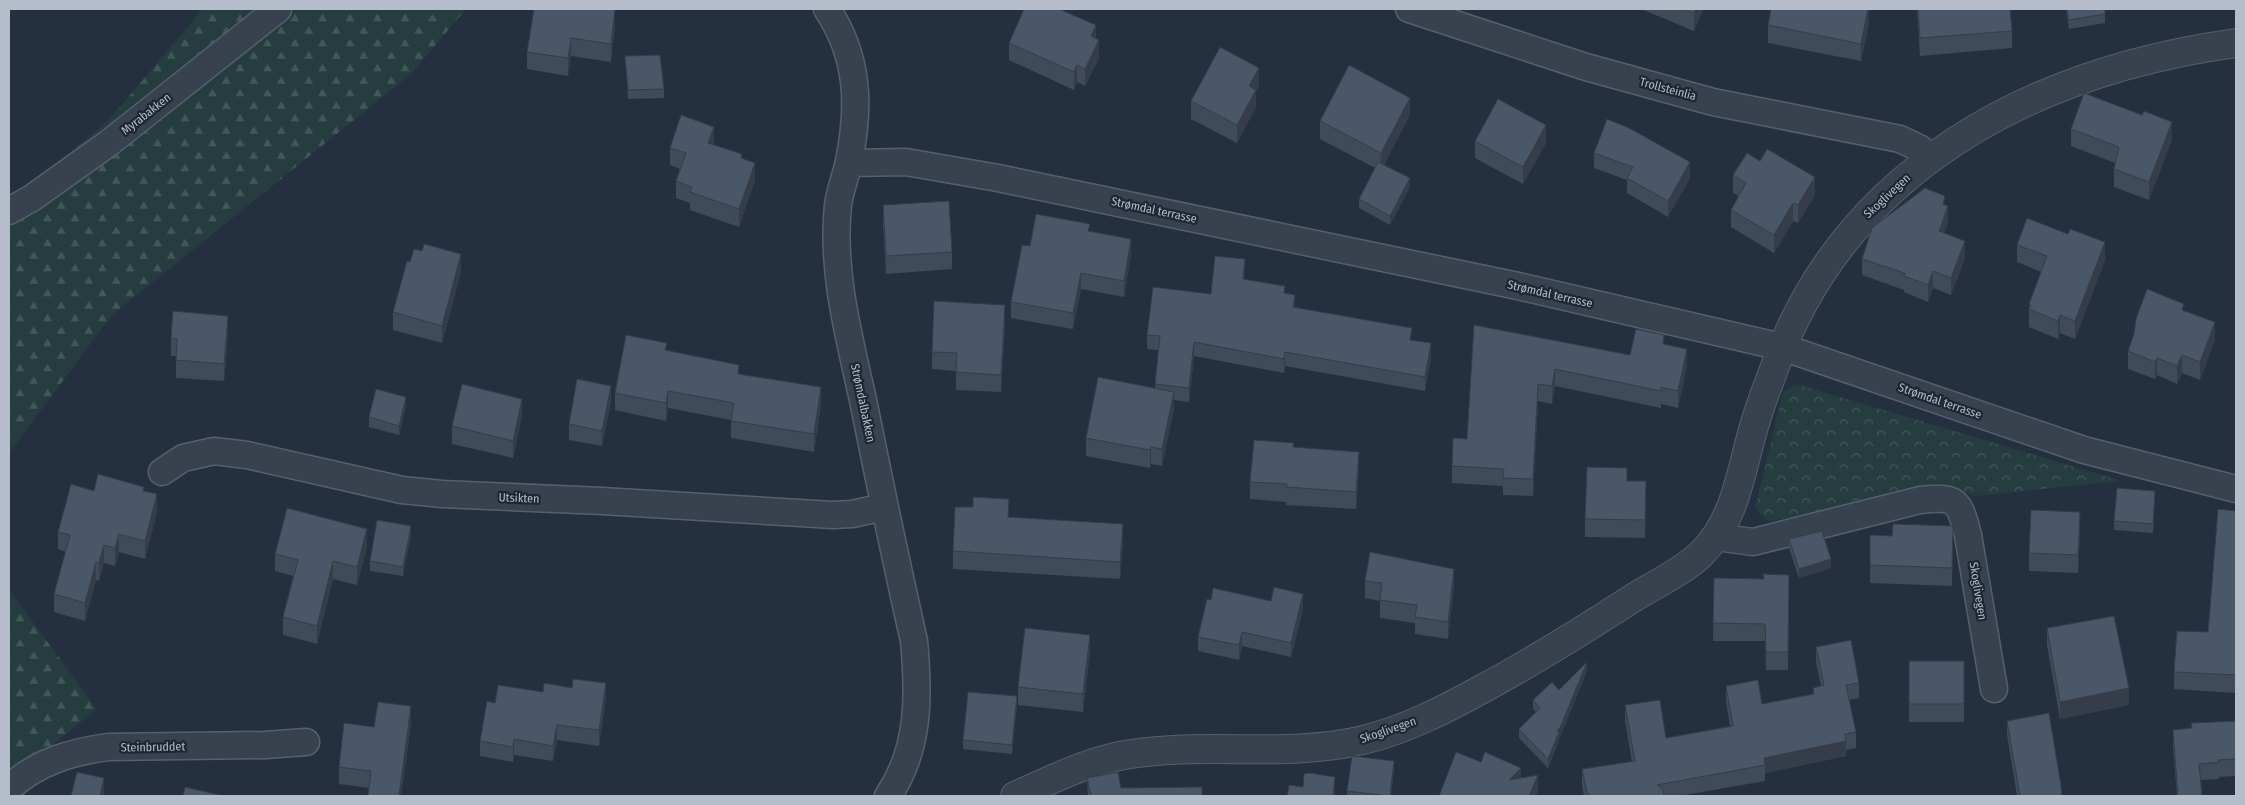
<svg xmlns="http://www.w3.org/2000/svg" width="2245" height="805" viewBox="0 0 2245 805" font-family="'Fira Sans Condensed',sans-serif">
<defs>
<pattern id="forest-firs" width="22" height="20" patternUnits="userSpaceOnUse" patternTransform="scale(1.25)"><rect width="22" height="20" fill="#263d40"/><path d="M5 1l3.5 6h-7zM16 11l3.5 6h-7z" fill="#43575a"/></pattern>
<pattern id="park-crowns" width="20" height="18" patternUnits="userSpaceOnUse" patternTransform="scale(1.25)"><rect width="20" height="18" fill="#263d40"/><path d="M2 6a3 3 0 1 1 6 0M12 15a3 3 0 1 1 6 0" fill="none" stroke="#43575a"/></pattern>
</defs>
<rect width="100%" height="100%" fill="#24303f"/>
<path fill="url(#forest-firs)" d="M203 9H466L411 74 111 316 9 453V202L108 121Z
M9 590 97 709 9 780Z"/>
<path fill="url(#park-crowns)" d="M1796 384 2122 481 1974 496 1939 483 1824 514 1768 521 1755 508 1783 392Z"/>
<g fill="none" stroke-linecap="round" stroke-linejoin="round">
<g stroke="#56606d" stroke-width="29">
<path id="minor" d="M827 9C859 57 860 106 849 161 846 176 840 190 838 205 831 270 849 337 863 400 879 480 896 561 914 641 919 695 920 749 888 796
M1409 9 1586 67 1713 102 1900 139 1919 148 1929 157
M849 163 906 162 998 178 1518 286 1782 347 2084 450 2236 489
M9 211 32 198 109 143 278 9
M162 472 183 458 214 451 247 455 402 490 442 494 602 501 833 515 852 514 884 507
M1716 537 1753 542 1920 500C1957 496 1959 500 1968 535L1994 689
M9 788C37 762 71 752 108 747L265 745 306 742"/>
</g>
<g stroke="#56606d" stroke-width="30">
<path id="tertiary" d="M1015 796C1053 779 1090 760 1131 754 1208 742 1287 758 1363 740 1405 730 1446 709 1484 688 1534 661 1582 631 1630 600 1653 585 1681 573 1701 554 1738 518 1741 466 1756 420 1761 402 1768 386 1774 369 1846 167 2034 71 2236 43"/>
</g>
<use href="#minor" stroke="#38424f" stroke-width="26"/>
<use href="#tertiary" stroke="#38424f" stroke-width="28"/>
</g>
<path fill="#404b59" d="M534 9 615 25 611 62 571 56 568 76 527 69V52Z
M1641 9H1703L1694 31Z
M1869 9V23L1861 61 1768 43V25Z
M1917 9H2010L2012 31V48L1920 56Z
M2066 9H2105V23L2069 29Z
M1096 39 1099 58 1085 86 1077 82 1074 90 1009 60V43Z
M625 56 664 89V98L628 99Z
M1259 86 1256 91V107L1237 143 1191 119V101Z
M1410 115 1384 165 1410 187 1390 225 1359 208V199L1375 168 1320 139V121Z
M2071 129 2172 140 2149 200 2114 187V169L2115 163 2071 146Z
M1475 141 1546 143 1523 184 1475 158Z
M714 145 742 158 755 180 739 227 690 210V203L676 198V181L680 169 670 165V148Z
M1594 153 1690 178 1668 217 1627 193V180L1594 168Z
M1733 175 1815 195 1798 223 1793 221 1774 253 1731 227V210L1739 196 1733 193Z
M883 205 952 252V269L886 274 883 223Z
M1945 205 1948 222 1944 233 1965 258 1951 295 1933 288 1928 302 1904 292V290L1862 275V259Z
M1090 231 1131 255 1124 297 1081 289 1073 329 1011 318V302L1030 246Z
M2017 245 2105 260 2075 339 2060 333 2058 339 2029 327V304L2041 272 2017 262Z
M410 262 461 272 442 343 393 330V312Z
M1245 273 1244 279 1285 293 1295 307 1412 340 1431 358 1425 391 1285 366 1284 373 1194 356 1189 402 1174 400V409L1162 466 1151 464 1150 468 1086 456V438L1155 388 1158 350 1147 349V335L1211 294Z
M2184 311 2215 340 2200 380 2182 373 2177 384 2157 375 2155 379 2128 369V351Z
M1005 323 1001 392 956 390V371L932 369V352Z
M1474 325 1630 355 1664 344 1687 366 1678 408 1661 404V408L1555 386 1552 404 1538 401 1533 496 1503 495V486L1452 483V466L1467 439Z
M228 333 224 381 176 378V356H171V338Z
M667 350 739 374 821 405 814 452 731 438V420L668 408 666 421 615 410V393Z
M611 401 602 446 569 440V424Z
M406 406 399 435 369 427V417Z
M522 416 513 458 452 444V426Z
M1294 447 1359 469 1356 509 1286 505V502L1250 499V482Z
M1646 481 1645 538 1585 537V519Z
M94 491H144L157 512 145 559 119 552 115 566 104 563 99 581 96 580 85 621 54 612V594L66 552 58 549V532Z
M2155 500 2153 533 2114 530V521Z
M973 507 1009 517 1123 541 1120 579 953 569V551Z
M2236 511V693L2174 689V672L2208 632Z
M1953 526 1952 586 1870 583V535L1892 536Z
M2080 530 2078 573 2029 571V553Z
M411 535 403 576 370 571V561Z
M1789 539 1831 568 1799 578 1789 548Z
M367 547 357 585 333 579 317 644 283 635V617L293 576 275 571V554Z
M1789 575 1788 670H1766L1765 641H1713L1714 578 1763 579Z
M1365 581 1454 586 1448 639 1415 634V623L1380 618V601L1365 598Z
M1211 600 1303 609 1291 657 1242 646 1239 660 1198 651V637Z
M2047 628 2129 705 2060 719 2047 645Z
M1816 647 1859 683V698L1849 700 1856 732V748L1846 750V756L1765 773V781L1679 796H1584L1582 785V769L1632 762 1625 721V705L1666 738 1730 726 1726 702V686L1762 704 1813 694V688L1821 686 1816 662Z
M1090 652 1083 712 1018 705V687Z
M1909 661H1964V722H1909Z
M1587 671 1560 737 1559 738V741L1548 768 1519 738V729L1536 712 1533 709V700L1559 690Z
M572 688 606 698 599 746 557 740 553 761 514 755 513 762 480 756V741L495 703 543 692Z
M1017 705 1012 754 963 749V740Z
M2007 721 2062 796H2017L2007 735Z
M2236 721V776L2219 777V779L2201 780 2202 796H2177L2173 746V730L2191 728Z
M411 724 401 796H368L369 788 339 784V767L374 727Z
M1394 770 1391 796H1347V791Z
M1087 778 1121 788 1202 796H1088Z"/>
<path fill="#343d49" d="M615 9V25L611 62V44Z
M1695 9H1703L1694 31V13Z
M1868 9H1869V23L1861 61V44Z
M1096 25V43L1091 36Z
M571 38V56L568 76V58Z
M1099 40V58L1085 86V69Z
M1077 65V82L1074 90V72Z
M1259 68V86L1256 91V107L1237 143V125L1249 86Z
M1410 98V115L1381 171V153Z
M2172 122V140L2149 200V182Z
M1546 125V143L1523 184V167Z
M714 127V144L708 143Z
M1690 162V178L1668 217V201Z
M755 163V180L739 227V209Z
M1815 177V195L1798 223V205Z
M1410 178V187L1390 225V216Z
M1793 203V221L1774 253V235Z
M1948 206V222L1939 248V231Z
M1131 239V255L1124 297V281Z
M1965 241V258L1951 295V278Z
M2105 242V260L2075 339V321Z
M461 254V272L442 343V326Z
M1245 259V273L1243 293V279Z
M1933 271V288L1928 302V285Z
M1081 273V289L1073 329V313Z
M1295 295V309L1293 307Z
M1005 305V323L1001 392V375Z
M2060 315V333L2058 339V321Z
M228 316V333L224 381V364Z
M2215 322V340L2200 380V362Z
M1194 342V356L1189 402V388Z
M1431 343V358L1425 391V377Z
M1687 349V366L1678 408V391Z
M1285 352V366L1284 373V359Z
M2182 355V373L2177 384V366Z
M2157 358V375L2155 379V362Z
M1555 369V386L1552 404V386Z
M1538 384V401L1533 496V479Z
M611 386V401L602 446V431Z
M821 387V405L814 452V434Z
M668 391V408L666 421V403Z
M1174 392V409L1162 466V449Z
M406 397V406L399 435V426Z
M522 399V416L513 458V441Z
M1151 447V464L1150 468V450Z
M1359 452V469L1356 509V492Z
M2155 491V500L2153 533V524Z
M157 494V512L145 559V541Z
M2080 512V530L2078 573V555Z
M1123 524V541L1120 579V562Z
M411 526V535L403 576V567Z
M367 529V547L357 585V567Z
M119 534V552L115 566V548Z
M104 545V563L99 581V563Z
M1831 559V568L1799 578V569Z
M333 561V579L317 644V626Z
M96 562V580L85 621V603Z
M1454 569V586L1448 639V622Z
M1303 594V609L1291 657V643Z
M1242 632V646L1239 660V645Z
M1090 635V652L1083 712V694Z
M1587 662V671L1560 737 1559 738V741L1548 768V759L1557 730Z
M606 683V698L599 746V730Z
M2129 688V705L2060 719V702Z
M1017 696V705L1012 754V745Z
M411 706V724L401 796H399Z
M557 725V740L553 761V746Z
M514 739V755L513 762V747Z
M1846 741V756L1765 773V765L1764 758Z
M1394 761V770L1391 796H1390Z
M1521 768V786L1509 780Z
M1538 775V793L1536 796H1529Z
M1335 777V796H1333Z
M104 778V796H100Z"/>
<path fill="#4a5768" stroke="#343d49" d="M534 9H615L611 44 571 38 568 58 527 52Z
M1024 9H1059L1096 25 1091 36 1099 40 1085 69 1077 65 1074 72 1009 43Z
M1683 9H1695L1694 13Z
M1771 9H1868L1861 44 1768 25Z
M1918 9H2010L2012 31 1920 38Z
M2067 9H2105V14L2069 20Z
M1220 47 1259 68 1249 86 1256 90 1237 125 1191 101Z
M660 55 664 89 628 90 625 56Z
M1349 65 1410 98 1381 153 1320 121Z
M2084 93 2142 115 2144 111 2172 122 2149 182 2114 169 2119 147 2071 129Z
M1498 99 1546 125 1523 167 1475 141Z
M681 115 714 127 708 143 742 154 741 158 755 163 739 209 690 192 692 187 676 181 686 153 670 148Z
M1607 119 1629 128 1690 162 1668 201 1627 178 1633 167 1594 153Z
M1767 149 1815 177 1798 205 1793 203 1774 235 1731 210 1746 183 1733 175 1747 153 1760 161Z
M1378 162 1410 178 1390 216 1359 199Z
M1925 188 1945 196 1943 204 1948 206 1939 231 1965 241 1951 278 1933 271 1928 285 1904 276 1905 273 1862 259 1872 228Z
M949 201 952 252 886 256 883 205Z
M1036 214 1090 224 1088 231 1131 239 1124 281 1081 273 1073 313 1011 302 1022 245 1030 246Z
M2027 218 2068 234 2070 229 2105 242 2075 321 2060 315 2058 321 2029 309 2031 305 2029 304 2047 256 2017 245Z
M424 244 461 254 442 326 393 312 407 261 410 262 414 249 422 251Z
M1215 256 1245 259 1243 279 1285 286 1284 293 1295 295 1293 307 1412 328 1410 340 1431 343 1425 377 1285 352 1284 359 1194 342 1189 388 1155 384 1160 336 1147 335 1153 287 1211 294Z
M2147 289 2184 304 2182 310 2215 322 2200 362 2182 355 2177 366 2157 358 2155 362 2128 351 2134 334 2136 319Z
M934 301 1005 305 1001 375 956 372 957 353 932 352Z
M173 311 228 316 224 364 176 360 177 339 171 338Z
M1474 325 1630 355 1636 329 1664 335 1663 344 1687 349 1678 391 1661 387V391L1555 369 1552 386 1538 384 1533 479 1503 478 1504 469 1452 466 1453 438 1467 439Z
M626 335 667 343 665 350 739 365 738 374 821 387 814 434 731 421 734 403 668 391 666 403 615 393Z
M1098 377 1174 392 1162 449 1151 447 1150 450 1086 438Z
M577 379 611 386 602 431 569 424Z
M462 384 522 399 513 441 452 426Z
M376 389 406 397 399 426 369 417Z
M1254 440 1294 443 1293 447 1359 452 1356 492 1286 487 1287 484 1250 482Z
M1587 467 1627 468V481H1646L1645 520 1585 519Z
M98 474 144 487 143 491 157 494 145 541 119 534 115 548 104 545 99 563 96 562 85 603 54 594 70 535 58 532 71 484 94 491Z
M2117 488 2155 491 2153 524 2114 521Z
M973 497 1009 499 1008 517 1123 524 1120 562 953 551 955 507H973Z
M287 508 367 529 357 567 333 561 317 626 283 617 298 560 275 554Z
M2218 509 2236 511V675L2174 672 2177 631 2208 632Z
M2031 510 2080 512 2078 555 2029 553Z
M377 520 411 526 403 567 370 561Z
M1893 524 1953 526 1952 568 1870 565V535L1892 536Z
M1822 531 1831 559 1799 569 1789 539Z
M1370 552 1454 569 1448 622 1415 617 1417 605 1380 600 1382 583 1365 581Z
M1763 574 1789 575 1788 652H1766L1765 624 1713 623 1714 578 1764 579Z
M1274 587 1303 594 1291 643 1242 632 1239 645 1198 637 1207 599 1211 600 1213 588 1271 601Z
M2114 616 2129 688 2060 702 2047 628Z
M1025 628 1090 635 1083 694 1018 687Z
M1851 640 1859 683 1846 685 1856 732 1845 734 1846 741 1764 758 1765 765 1657 785 1663 790 1664 796H1591L1587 792 1582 769 1635 761 1625 705 1660 700 1666 738 1733 726 1726 686 1758 680 1762 704 1814 694 1813 688 1824 685 1816 647Z
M1909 661H1964V704H1909Z
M1587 662 1560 728 1557 730 1559 732 1548 759 1519 729 1540 708 1533 700 1552 682 1559 690Z
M573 679 606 683 599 730 557 725 553 746 514 739 513 747 480 741 487 701 495 703 498 685 543 692 544 683 572 688Z
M968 692 1017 696 1012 745 963 740Z
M378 702 411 706 399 796H368L371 771 339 767 344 723 374 727Z
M2049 713 2061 785 2062 796H2020L2007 721Z
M2236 721V759L2218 760 2219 762 2199 764 2202 796H2178L2173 730 2192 728 2191 723Z
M1456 752 1481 762 1485 752 1521 768 1509 780 1538 775 1529 796H1439Z
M1352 756 1394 761 1390 796 1347 791Z
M77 772 104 778 100 796H71Z
M1118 772 1121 788 1202 787V796H1091L1087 778Z
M1310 773 1335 777 1333 796H1287L1289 785 1303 787 1304 774Z
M185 787 224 796H183Z"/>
<g text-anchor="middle" stroke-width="4.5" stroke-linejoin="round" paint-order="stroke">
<g font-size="12" fill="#b5bdca" stroke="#1d2734">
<text transform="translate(1668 89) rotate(15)" y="4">Trollsteinlia</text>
<text transform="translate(146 114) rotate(-38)" y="4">Myrabakken</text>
<text transform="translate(1887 196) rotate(-43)" y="4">Skoglivegen</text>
<text transform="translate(1154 210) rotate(12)" y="4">Strømdal terrasse</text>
<text transform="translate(1550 294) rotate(13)" y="4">Strømdal terrasse</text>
<text transform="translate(1940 401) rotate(19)" y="4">Strømdal terrasse</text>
<text transform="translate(863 403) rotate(78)" y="4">Strømdalbakken</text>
<text transform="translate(519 498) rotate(2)" y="4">Utsikten</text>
<text transform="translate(1978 591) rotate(81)" y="4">Skoglivegen</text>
<text transform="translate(1388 730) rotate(-19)" y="4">Skoglivegen</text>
<text transform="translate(153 747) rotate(-1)" y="4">Steinbruddet</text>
</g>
</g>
<rect width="2245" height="805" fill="none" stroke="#b5bdca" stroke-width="20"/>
</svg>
